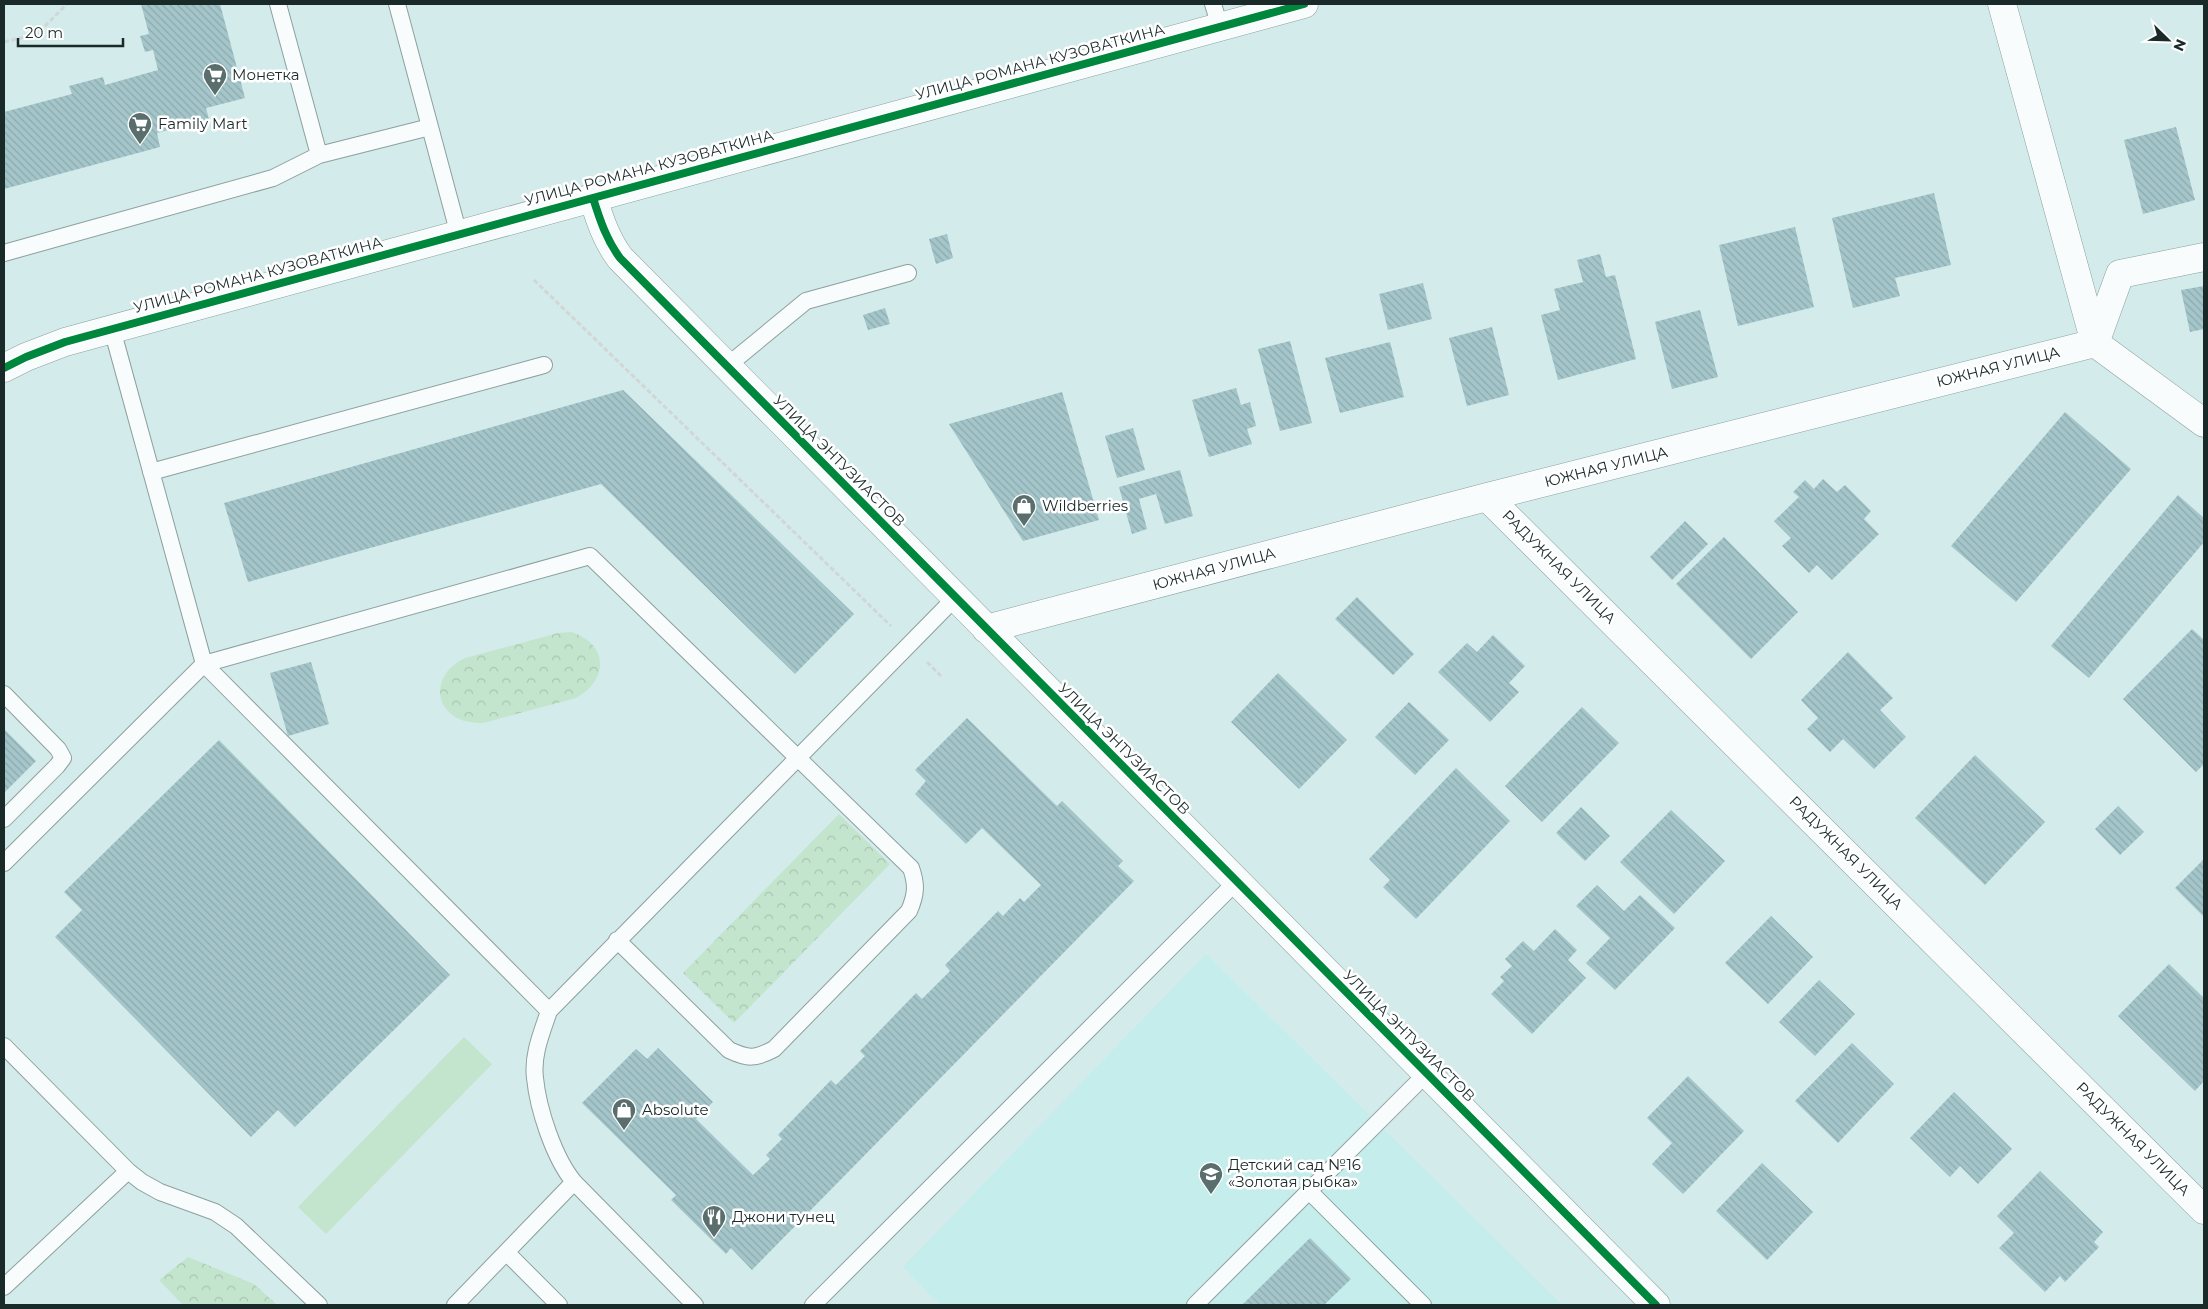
<svg xmlns="http://www.w3.org/2000/svg" width="2208" height="1309" viewBox="0 0 2208 1309" font-family="Montserrat,sans-serif">
<defs>
<pattern id="park-crowns" width="20" height="18" patternUnits="userSpaceOnUse" patternTransform="scale(1.25)"><rect width="20" height="18" fill="#c4e5cd"/><path d="M2 6a3 3 0 1 1 6 0M12 15a3 3 0 1 1 6 0" fill="none" stroke="#a8c5b0"/></pattern>
<pattern id="building-back-hatch" width="6" height="6" patternUnits="userSpaceOnUse" patternTransform="scale(1.25)"><rect width="6" height="6" fill="#a4c6ca"/><path d="M-1 5l2 2M0 0l6 6M5-1l2 2" fill="none" stroke="#8daaae"/></pattern>
</defs>
<rect width="100%" height="100%" fill="#d3ebea"/>
<path fill="#c4edeb" d="M1206 954 1562 1305H940L903 1267Z"/>
<path fill="#c4e5cd" d="M464 1037 492 1064 326 1234 298 1207Z"/>
<path fill="url(#park-crowns)" d="M571 632C609 644 609 680 576 698L483 723C436 725 424 678 465 658L558 633Z
M839 814 890 864 734 1023 683 973Z
M188 1257 254 1284 277 1305H183L159 1280Z"/>
<path fill="url(#building-back-hatch)" d="M141 4H220L245 98 206 108 209 119 157 133 160 147 4 189V112L72 94 69 86 103 77 105 85 158 70 153 50 145 52 140 36 149 34Z
M2176 127 2195 200 2143 214 2124 140Z
M1934 193 1951 265 1895 278 1900 296 1853 308 1832 218Z
M1795 227 1814 307 1738 326 1719 245Z
M947 234 953 258 936 264 929 239Z
M1600 254 1606 277 1615 275 1636 359 1558 380 1541 315 1560 310 1554 289 1583 282 1577 260Z
M1423 283 1432 319 1388 330 1379 294Z
M2204 286V329L2190 332 2181 290Z
M885 308 890 324 868 330 863 315Z
M1700 310 1718 377 1672 389 1655 322Z
M1492 327 1509 395 1467 406 1449 338Z
M1290 341 1312 423 1280 431 1258 349Z
M1390 342 1404 397 1340 413 1325 358Z
M1236 388 1241 405 1250 402 1256 426 1247 429 1252 444 1209 457 1192 400Z
M623 390 854 614 795 674 601 484 248 582 224 503Z
M1062 392 1099 520 1023 541 949 424Z
M2065 412 2131 469 2016 602 1951 546Z
M1133 428 1145 470 1117 478 1105 436Z
M1180 470 1193 516 1165 524 1156 494 1139 499 1147 529 1132 534 1119 487Z
M1823 479 1837 492 1845 485 1871 511 1864 519 1879 534 1832 580 1817 565 1809 573 1782 546 1791 538 1774 521 1799 497 1793 492 1805 480 1814 489Z
M2178 495 2204 518V542L2089 678 2051 646Z
M1685 521 1708 544 1672 580 1650 557Z
M1724 537 1798 612 1751 659 1676 584Z
M1357 597 1414 654 1393 675 1335 619Z
M2192 629 2204 640V764L2196 772 2123 699Z
M1493 635 1525 666 1509 683 1519 692 1490 722 1438 672 1467 643 1477 652Z
M1848 652 1893 698 1880 710 1906 737 1874 769 1843 739 1830 752 1807 729 1818 718 1801 700Z
M311 662 329 724 288 736 270 673Z
M1278 673 1347 740 1299 789 1231 722Z
M1409 702 1449 740 1415 775 1375 737Z
M1582 707 1619 743 1542 822 1505 786Z
M967 718 1057 806 1062 801 1123 861 1118 866 1134 881 752 1270 731 1248 726 1254 671 1200 676 1195 582 1103 636 1049 647 1059 658 1048 713 1102 696 1119 753 1175 770 1159 766 1155 782 1139 778 1135 831 1080 836 1085 865 1056 860 1051 916 993 922 999 950 971 945 965 998 911 1003 916 1020 898 1024 902 1041 885 982 828 966 844 915 794 926 781 915 770Z
M4 729 36 761 4 793Z
M219 740 450 975 295 1127 278 1110 251 1137 55 937 82 910 64 892Z
M1975 755 2045 822 1985 885 1915 818Z
M1456 768 1510 821 1416 919 1383 887 1390 880 1369 859Z
M2118 806 2144 832 2120 855 2095 829Z
M1581 807 1610 836 1585 861 1556 833Z
M1671 810 1725 861 1674 914 1620 862Z
M2204 859V917L2175 888Z
M1597 885 1624 911 1640 895 1675 928 1615 990 1586 963 1610 938 1576 906Z
M1771 916 1813 957 1768 1004 1725 963Z
M1555 929 1577 950 1568 960 1586 978 1532 1034 1491 994 1504 981 1500 977 1512 966 1505 959 1523 941 1534 951Z
M2169 964 2204 998V1081L2195 1091 2118 1016Z
M1819 980 1855 1014 1815 1056 1779 1022Z
M1852 1043 1894 1084 1838 1143 1795 1101Z
M1688 1076 1744 1131 1683 1194 1652 1164 1672 1143 1647 1118Z
M1954 1092 2012 1149 1978 1184 1960 1166 1950 1177 1910 1138Z
M1762 1163 1813 1212 1767 1260 1716 1211Z
M2040 1171 2103 1232 2094 1242 2099 1247 2065 1282 2060 1276 2045 1292 1999 1248 2014 1233 1997 1216Z
M1310 1238 1351 1279 1324 1305H1242Z"/>
<g fill="none" stroke-linecap="round" stroke-linejoin="round">
<g stroke="#8da09f" stroke-width="18">
<path id="service" d="M397 4 459 235
M1213 4 1220 27
M319 155 430 127
M4 253 273 178 319 155 278 4
M112 329 204 664 590 556 911 868C917 885 916 895 909 911L774 1049C755 1059 748 1059 729 1050L617 940
M727 366 806 301 908 273
M151 472 544 365
M4 694 58 749 63 758 57 766 4 819
M4 863 204 664 549 1011
M4 1046 128 1171 4 1287
M128 1171 142 1182 160 1192 215 1212 236 1226 319 1305
M1309 1191 1423 1305
M507 1253 559 1305
M455 1305 574 1182
M695 1305 574 1182C554 1158 538 1109 535 1078 532 1055 542 1032 549 1011L955 598
M813 1305 1236 882
M1195 1305 1426 1074"/>
</g>
<g stroke="#8da09f" stroke-width="29">
<path id="minor" d="M2002 4 2095 343
M593 198C600 220 606 239 620 258L1656 1305
M2095 343 2120 274 2204 257
M4 368 26 357 65 342 1304 4
M1487 497 2204 1210
M986 629 1487 497 2095 343 2204 423"/>
</g>
<path stroke="#d0d7d6" stroke-width="3" stroke-dasharray="5 2.5" stroke-linecap="butt" d="M4 42 37 34 67 4
M534 280 891 626
M927 662 941 676"/>
<use href="#service" stroke="#f8fcfc" stroke-width="16"/>
<use href="#minor" stroke="#f8fcfc" stroke-width="28"/>
<g stroke="#fff" stroke-width="11">
<path id="cycleway" d="M593 198C600 220 606 239 620 258L1656 1305
M4 368 26 357 65 342 1304 4"/>
</g>
<use href="#cycleway" stroke="#00873e" stroke-width="8"/>
</g>
<defs>
<g id="supermarket-pin" transform="scale(1.25)"><path d="M0 17L-7.5 6A9.5 9.5 0 1 1 7.5 6Z" fill="#5a6e6d" stroke="#fff"/><path d="M-6-5.5h2.5l.6 2H6L4.5 2H-2.5L-4.4-4H-6ZM-1.5 3.2a1.3 1.3 0 1 0 .1 0ZM3 3.2a1.3 1.3 0 1 0 .1 0Z" fill="#fff"/></g>
<g id="shop-pin" transform="scale(1.25)"><path d="M0 17L-7.5 6A9.5 9.5 0 1 1 7.5 6Z" fill="#5a6e6d" stroke="#fff"/><path d="M-5-2.5h2.3a2.7 3.5 0 0 1 5.4 0H5L5.5 6h-11ZM-1.5-2.5h3a1.5 2.3 0 0 0-3 0Z" fill="#fff"/></g>
<g id="school-pin" transform="scale(1.25)"><path d="M0 17L-7.5 6A9.5 9.5 0 1 1 7.5 6Z" fill="#5a6e6d" stroke="#fff"/><path d="M0-5L7-2L0 1L-7-2ZM-4 1L0 2.5L4 1V4Q0 6-4 4Z" fill="#fff"/></g>
<g id="restaurant-pin" transform="scale(1.25)"><path d="M0 17L-7.5 6A9.5 9.5 0 1 1 7.5 6Z" fill="#5a6e6d" stroke="#fff"/><path d="M-5-6h1v4h1v-4h1v4h1v-4h1v5L-1.5 .5V6h-2V.5L-5-1ZM5-6V6H3V1.5H1.5Q1.5-4 5-6Z" fill="#fff"/></g>
</defs>
<g fill-rule="evenodd">
<use href="#supermarket-pin" x="215" y="75"/>
<use href="#supermarket-pin" x="140" y="124"/>
<use href="#shop-pin" x="1024" y="506"/>
<use href="#shop-pin" x="624" y="1110"/>
<use href="#school-pin" x="1211" y="1174"/>
<use href="#restaurant-pin" x="714" y="1217"/>
</g>
<g text-anchor="middle" stroke-width="5" stroke-linejoin="round" paint-order="stroke">
<g font-size="15" fill="#192a29" stroke="#fff">
<text transform="translate(1040 62) rotate(-15)" y="5">УЛИЦА РОМАНА КУЗОВАТКИНА</text>
<text transform="translate(649 168) rotate(-15)" y="5">УЛИЦА РОМАНА КУЗОВАТКИНА</text>
<text transform="translate(258 275) rotate(-15)" y="5">УЛИЦА РОМАНА КУЗОВАТКИНА</text>
<text transform="translate(1998 367) rotate(-14)" y="5">ЮЖНАЯ УЛИЦА</text>
<text transform="translate(839 461) rotate(45)" y="5">УЛИЦА ЭНТУЗИАСТОВ</text>
<text transform="translate(1606 467) rotate(-14)" y="5">ЮЖНАЯ УЛИЦА</text>
<text transform="translate(1559 567) rotate(45)" y="5">РАДУЖНАЯ УЛИЦА</text>
<text transform="translate(1214 569) rotate(-15)" y="5">ЮЖНАЯ УЛИЦА</text>
<text transform="translate(1124 749) rotate(45)" y="5">УЛИЦА ЭНТУЗИАСТОВ</text>
<text transform="translate(1846 853) rotate(45)" y="5">РАДУЖНАЯ УЛИЦА</text>
<text transform="translate(1409 1036) rotate(45)" y="5">УЛИЦА ЭНТУЗИАСТОВ</text>
<text transform="translate(2133 1139) rotate(45)" y="5">РАДУЖНАЯ УЛИЦА</text>
</g>
<g font-size="15" fill="#192a29" stroke="#fff" text-anchor="start">
<text x="232" y="80">Монетка</text>
<text x="158" y="129">Family Mart</text>
<text x="1042" y="511">Wildberries</text>
<text x="642" y="1115">Absolute</text>
<text x="1228" y="1170">Детский сад №16<tspan x="1228" dy="17">«Золотая рыбка»</tspan></text>
<text x="732" y="1222">Джони тунец</text>
</g>
</g>
<rect width="2208" height="1309" fill="none" stroke="#192a29" stroke-width="10"/>
<g transform="translate(2168 40) rotate(113)" stroke="#ffffff" stroke-width="4" paint-order="stroke">
<path d="M0-4L9 19L0 12L-9 19Z" fill="#192a29"/>
<text y="-8" font-size="14" font-weight="bold" text-anchor="middle" fill="#192a29">N</text>
</g>
<path d="M18 38v8h105v-8" fill="none" stroke="#192a29" stroke-width="2.5"/>
<text x="25" y="38" font-size="15" fill="#192a29" stroke="#ffffff" stroke-width="4" paint-order="stroke">20 m</text>
</svg>
